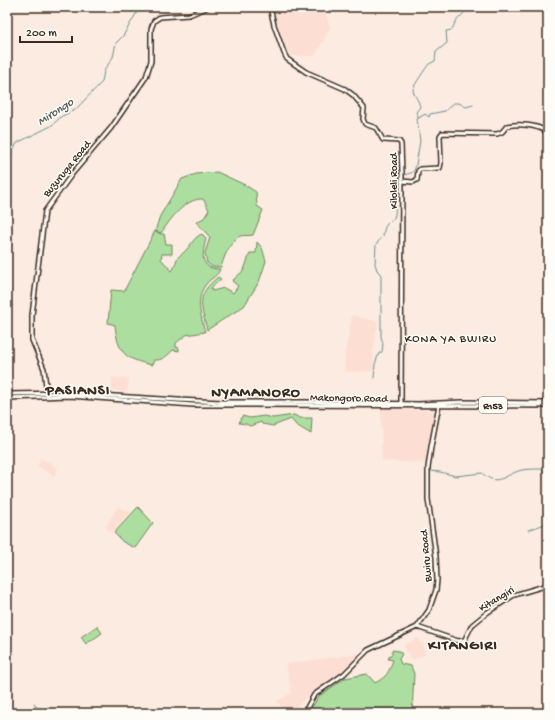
<svg xmlns="http://www.w3.org/2000/svg" width="555" height="720" viewBox="0 0 555 720" font-family="'Gochi Hand',sans-serif">
<rect width="100%" height="100%" fill="#fcebe1"/>
<filter id="ink" filterUnits="userSpaceOnUse"><feTurbulence type="fractalNoise" baseFrequency=".025" numOctaves="2"/><feDisplacementMap in="SourceGraphic" scale="8" xChannelSelector="R" yChannelSelector="G"/><feConvolveMatrix kernelMatrix="1 2 1 2 8 2 1 2 1" color-interpolation-filters="sRGB"/></filter>
<g filter="url(#ink)">
<path fill="#fcdfd2" d="M273 7H324L330 28 315 56H290L276 22Z
M352 315 378 322 373 352 374 371 344 372 345 353Z
M112 377 129 379 127 392 112 390Z
M381 408 435 411V413L426 463 382 461Z
M41 458 58 468 54 476 37 466Z
M117 507 131 512 112 532 105 528Z
M418 638 420 643 423 642 425 655 410 660 404 645Z
M361 653 347 670 338 677 323 686 313 695H309L305 698 294 710 286 713 277 701 292 693 286 665 287 664Z"/>
<path fill="#abde9f" stroke="#73845e" d="M217 172 245 185 256 192 257 206 263 210 253 235C249 236 243 235 240 236 230 241 224 257 221 267H213L207 263 205 253 210 237 196 222 204 218 209 210 205 202 203 199C185 198 170 220 161 233L155 231 161 234H164L166 244H172V254H162L161 259 172 271C175 267 175 264 177 259 180 254 183 254 186 250 192 244 194 237 202 234L206 238C203 253 198 269 220 269 218 276 211 278 207 283 194 298 201 315 205 332L186 335 176 343V347L179 348V351L173 350C168 355 162 361 154 360L152 365C125 359 118 354 115 325L108 323 111 290 124 291 155 231 160 216 182 179 196 174Z
M257 242 262 248 266 261 259 282 244 306 207 330C201 304 195 296 218 277L221 279 211 288 212 291 224 288 233 293 238 286 232 281 244 270 250 253H256Z
M294 415 300 418H312L311 434 296 425 291 419 273 426 262 424 261 422 250 426 246 424 239 423 242 416 250 418 264 416 273 418Z
M138 507 153 523 135 548 123 542 114 533Z
M97 626 102 633 86 644 81 637Z
M392 650 399 651 402 654 399 659 401 664 411 666 414 674 412 713H309L318 697 345 678 367 674 375 683C388 676 388 673 393 660L388 659 390 655H392Z"/>
<g fill="none" stroke-linecap="round" stroke-linejoin="round">
<path stroke="#66918f" stroke-width="1" d="M419 118 416 112 420 107C419 100 413 95 413 89 413 87 427 66 429 64 431 63 433 62 435 61L436 52 447 43 446 31 452 30C456 17 461 19 467 8L474 7
M7 161 10 157 17 143 51 126 62 116 75 110 102 82 104 71 113 57 116 43 123 36 140 7
M404 175 411 173 414 171 416 165 420 141 417 119 425 114 429 117 430 114 445 111 454 103H459L466 107 473 105
M383 236C384 232 384 227 387 224 390 220 394 220 395 215 397 202 390 190 400 178
M380 239 376 245 375 264 377 270 381 275V312
M374 378 375 364 379 353 382 352 383 343 381 337V314
M430 471 440 472 456 476 482 473C498 488 505 474 522 470 528 469 535 469 541 469L548 474
M528 530 548 523
M34 703 36 707 46 710 48 713"/>
<g stroke="#3b2a1e" stroke-width="6">
<path id="major" d="M270 7 274 25 284 53 287 59 306 72 345 89 353 95 364 108 363 119 365 124 376 128 383 140 399 141 401 144 402 173 401 404
M402 181 413 182 417 180 418 171 420 169 440 168 441 163 440 136 442 133 497 134 502 132 507 126C520 123 536 125 548 132
M7 394 67 393 178 400 222 402H317L418 404 462 402 548 403
M47 395 44 369 32 340V315L45 211 72 174 111 128 146 77 151 61V29L154 21 160 17 189 15 208 7
M7 398 69 396 193 405H221L548 406
M417 627 458 641 464 640
M463 643 472 625 488 612 514 595 548 585
M304 713 314 695 344 674 368 650 417 627 429 610 436 590 437 580 436 557 428 499V468L431 447 439 405"/>
</g>
<use href="#major" stroke="#fdfcf7" stroke-width="3"/>
</g>
</g>
<g text-anchor="middle" stroke-width="3" stroke-linejoin="round" paint-order="stroke">
<rect fill="#fdfcf7" stroke="#75695f" stroke-width="1" x="479" y="397" width="28" height="16" rx="3"/>
<g font-size="10" font-weight="bold" fill="#3b2a1e">
<text x="493" y="409">R153</text>
</g>
<g font-size="11" fill="#3b2a1e" stroke="#fdfcf7">
<text transform="translate(66 168) rotate(-51)" y="4">Buzuruga Road</text>
<text transform="translate(393 181) rotate(-90)" y="4">Kiloleli Road</text>
<text transform="translate(349 397) rotate(1)" y="4">Makongoro Road</text>
<text transform="translate(425 556) rotate(-95)" y="4">Bwiru Road</text>
<text transform="translate(496 598) rotate(-31)" y="4">Kitangiri</text>
</g>
<g font-size="12" font-style="italic" fill="#515d56" stroke="#fdfcf7">
<text transform="translate(55 111) rotate(-33)" y="4">Mirongo</text>
</g>
<g font-size="12" letter-spacing="1" fill="#3b2a1e" stroke="#fdfcf7">
<text x="451" y="342">KONA YA BWIRU</text>
</g>
<g font-size="15" font-weight="bold" letter-spacing="1" fill="#3b2a1e" stroke="#fdfcf7">
<text x="78" y="394">PASIANSI</text>
<text x="256" y="396">NYAMANORO</text>
<text x="463" y="649">KITANGIRI</text>
</g>
</g>
<rect width="555" height="720" fill="none" stroke="#fdfcf7" stroke-width="24"/>
<rect x="12" y="12" width="531" height="696" fill="none" stroke="#3b2a1e" stroke-width="1.5" filter="url(#ink)"/>
<path d="M20 36v6h52v-6" fill="none" stroke="#3b2a1e" stroke-width="2"/>
<text x="26" y="36" font-size="12" fill="#3b2a1e" stroke="#fdfcf7" stroke-width="3" paint-order="stroke">200 m</text>
</svg>
